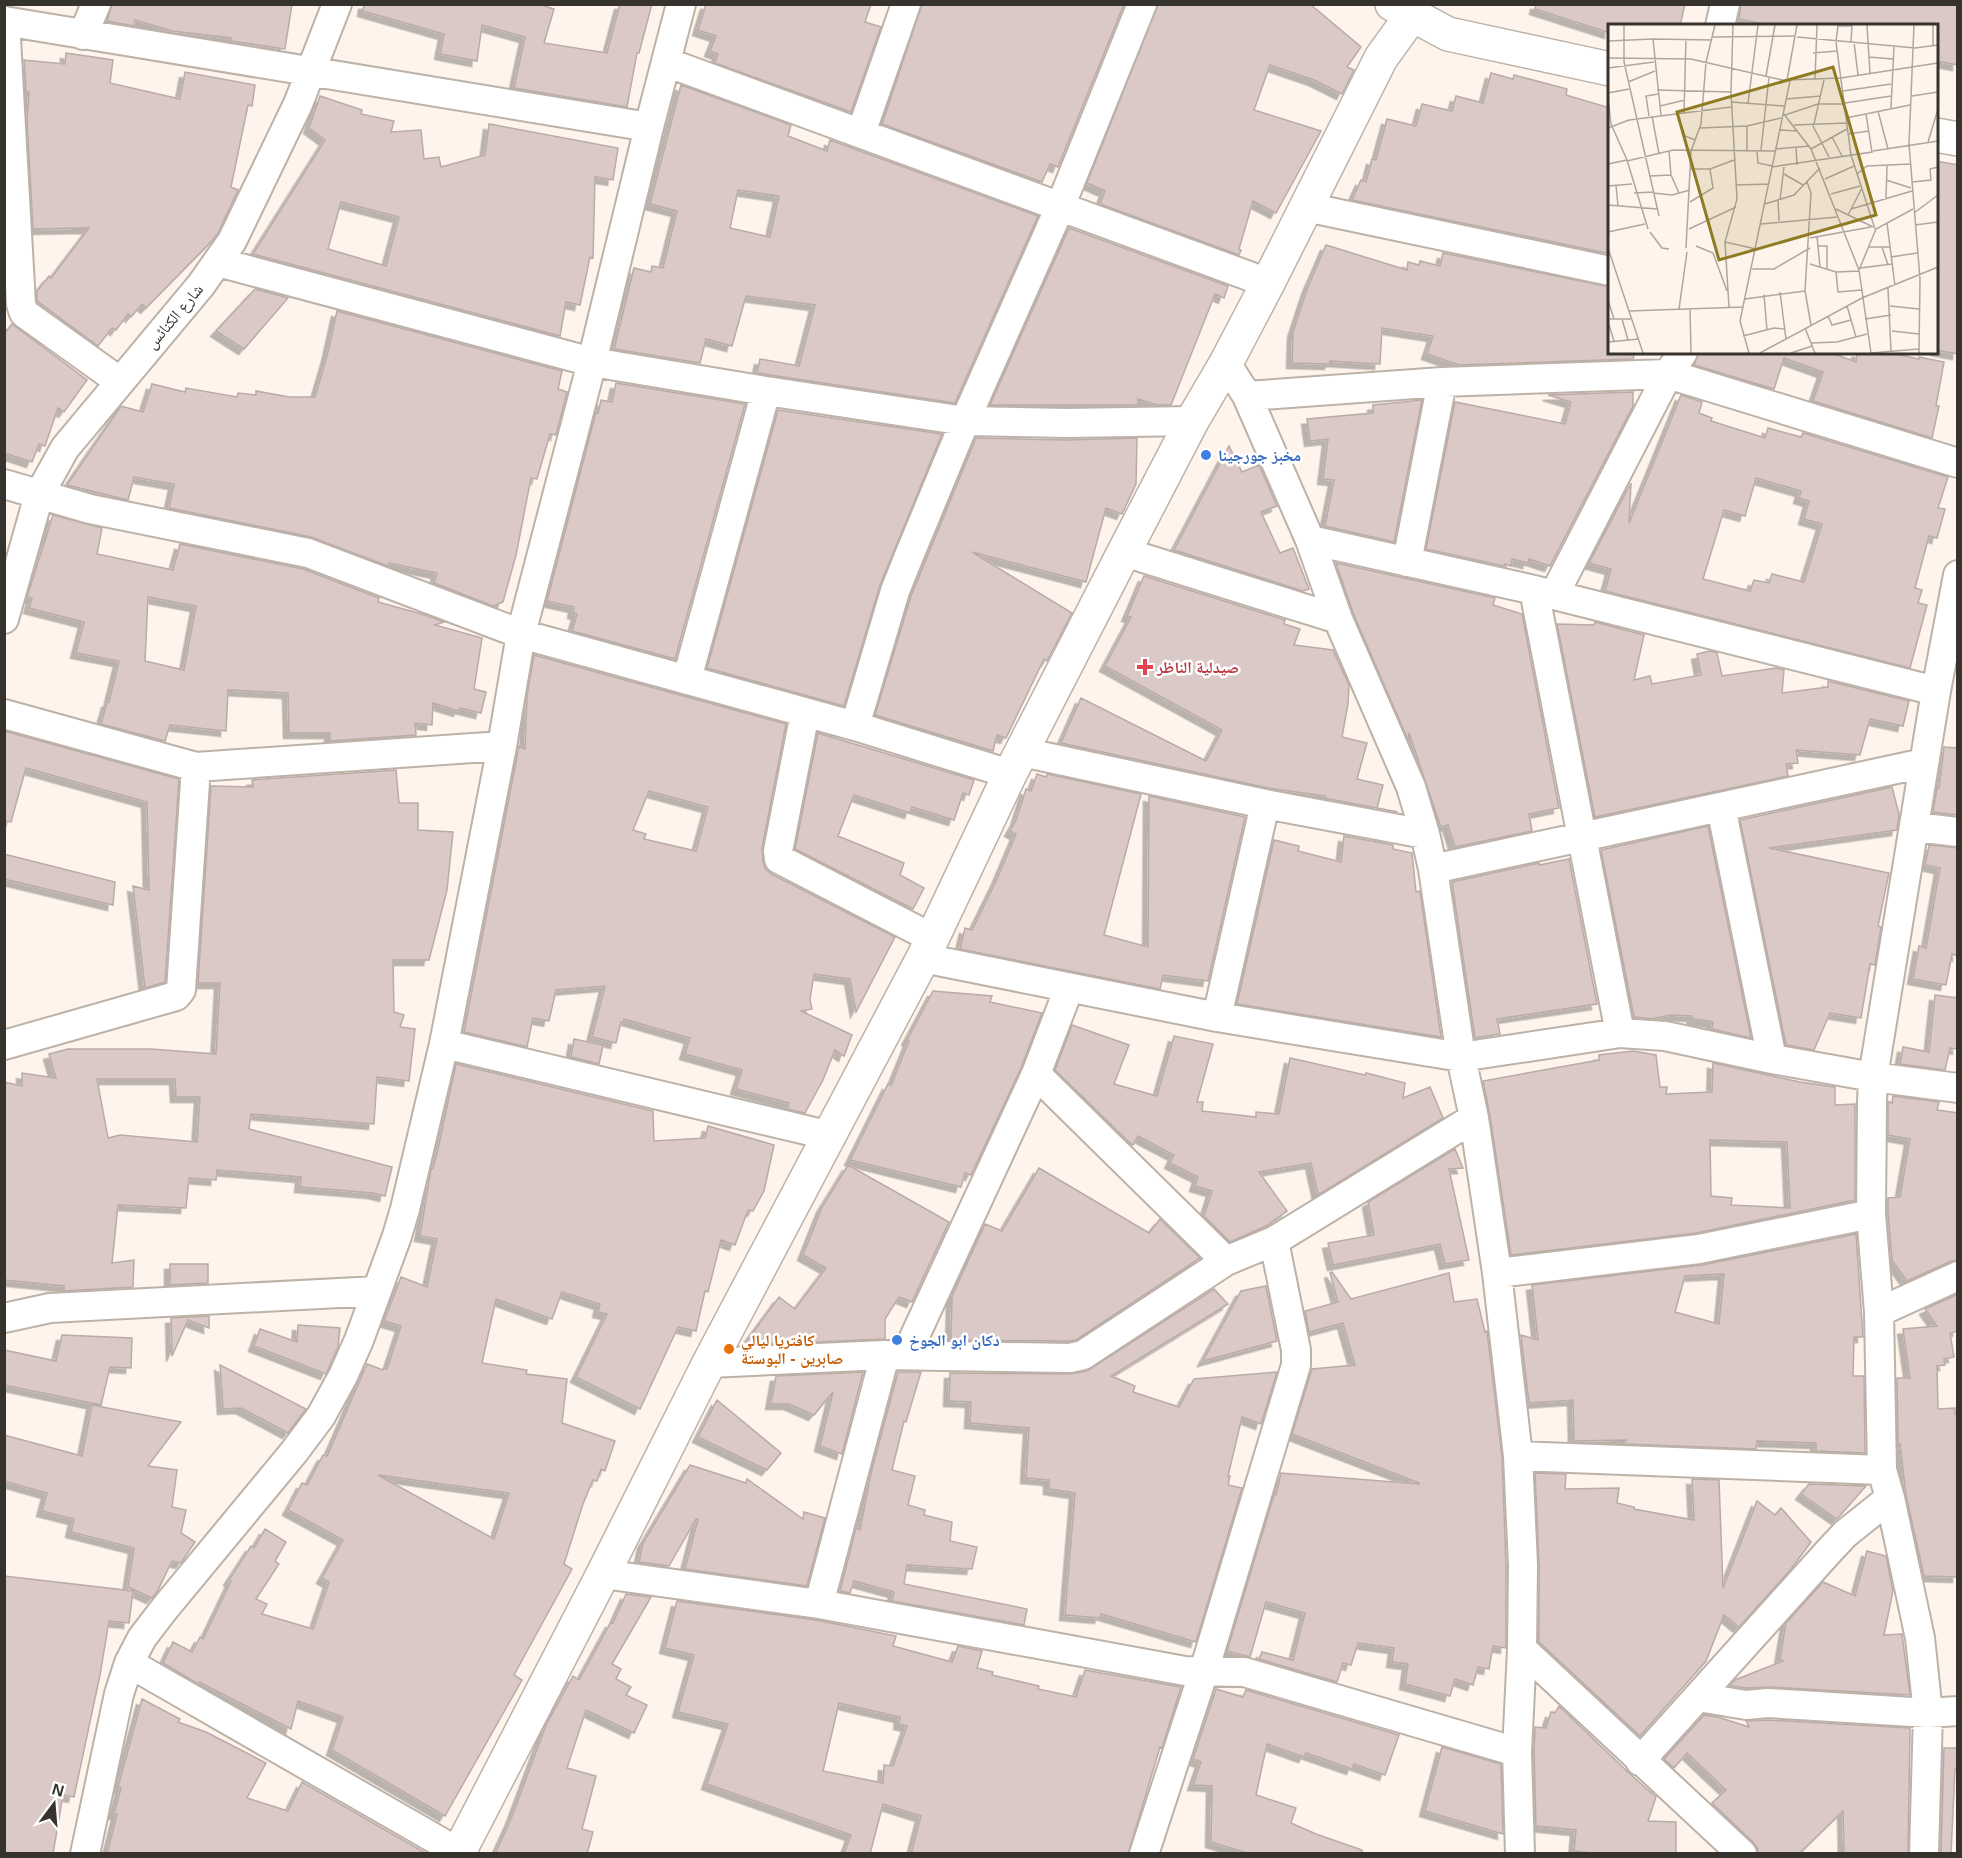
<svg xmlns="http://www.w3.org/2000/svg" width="1962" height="1858" viewBox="0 0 1962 1858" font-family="Arial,'Noto Naskh Arabic',sans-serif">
<defs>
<filter id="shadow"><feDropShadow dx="-5.5" dy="5.5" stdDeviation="0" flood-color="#0004"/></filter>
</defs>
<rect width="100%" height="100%" fill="#fef4ec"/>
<path fill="#dac9c7" stroke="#baaaa8" stroke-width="1.5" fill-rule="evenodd" filter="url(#shadow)" d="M112 4H292L285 49 231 41V38L172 31 135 20 134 26 107 21Z
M364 4H538L554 9 544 43 607 53 620 4H652L639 53H637L627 107 514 88 525 37 482 25 477 61 440 54 444 34 363 11Z
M706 4H871L865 22 881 27 851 112 715 63 718 54 710 51 716 36 698 30Z
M922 4H1124L1058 167 1050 164 1042 182 882 124Z
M1158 4H1310L1361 47 1347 67 1354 70 1342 94 1314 80 1270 65 1254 110 1321 131 1276 213 1253 201 1239 249 1241 250 1239 255 1100 204 1105 191 1087 183Z
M1536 4H1685L1680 26H1610V33L1535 9Z
M1741 4H1958V65L1936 61V26H1773L1739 19Z
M66 53 113 60 110 83 180 99 185 72 255 85 252 106 248 105 231 187 238 190 218 233 211 242 146 308 142 304 131 317 128 314 116 330 112 328 98 346 37 301V291L49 276 51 278 89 228 33 229 27 121 29 92H26L24 60 65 64Z
M1491 73 1513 79 1514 75 1567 89 1566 95 1610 108V243L1606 253 1352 200 1361 180 1366 182 1372 159 1376 160 1387 119 1416 126 1422 104 1452 111 1456 96 1483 103Z
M681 85 791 125 788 136 827 151 830 140 1038 216 955 403 757 373 760 359 799 366 815 305 746 296 732 346 706 339 700 363 614 349 634 268 651 272 652 266 663 268 677 211 650 204ZM738 190 779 196 770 237 730 228Z
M320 96 362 110 361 114 394 121 391 132 421 130 424 159 439 157 441 167 485 155 489 124 618 148 613 180 595 177 593 258 590 257 580 305 566 302 560 336 253 254 325 140 309 128ZM341 202 399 217 386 266 328 249Z
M1936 161 1958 165V354L1936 350Z
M1069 228 1228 286 1224 298 1215 294 1171 405H1157L1138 399V405H990Z
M1326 245 1407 270 1408 262 1419 265 1420 261 1440 266 1443 253 1610 287V352H1635L1633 359 1459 365 1427 354 1433 336 1382 328 1380 364 1330 361V364L1292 363 1293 332 1307 289Z
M255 289 288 298 244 349 216 331Z
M337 311 562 371 558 389 567 392 556 435 550 434 537 479 531 478 516 555 503 602 493 606 434 583 437 573 389 563 388 566 311 537 169 508 174 484 134 477 128 500 67 485 121 406 143 412 152 384 185 392 186 388 237 397 238 393 256 395V391L289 397H315L327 356Z
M12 324 87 380 64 412 58 408 45 446 39 444 32 462 4 453V334Z
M1699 352H1829L1856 362 1857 352H1886L1919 359V357L1944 362 1936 406H1939L1932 438 1813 401 1823 372 1784 358 1774 389 1694 365Z
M616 383 745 404 675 659 572 631 577 614 573 613 574 607 547 601 596 412 598 413 601 400 612 402Z
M1633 392V406L1550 566 1529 559 1528 563 1512 559 1511 566 1505 564 1504 566 1426 549 1455 402 1565 424 1571 402 1548 395Z
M1681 395 1702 402 1699 413 1712 418 1711 421 1765 438 1768 428 1801 437 1803 433 1948 477 1938 508 1945 509 1937 538 1929 536 1915 588 1922 590 1918 603 1927 605 1910 668 1605 591 1611 569 1589 563 1631 483 1629 523ZM1756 478 1801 491 1799 498 1809 501 1804 519 1822 524 1804 582 1772 574 1769 583 1754 580 1750 591 1703 579 1724 510 1745 516Z
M1422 400 1394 542 1325 526 1334 480 1323 479 1328 439 1310 441 1307 419 1373 413V405Z
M778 410 942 434 880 585 844 706 707 668Z
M976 438 1067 440 1137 438 1136 484 1122 514 1106 508 1086 582 972 552 1072 613 1047 661 1044 659 1006 738 997 735 993 751 875 715 911 596Z
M1229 446 1242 472 1259 465 1277 506 1261 512 1280 553 1293 548 1309 589 1303 591 1174 550Z
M53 515 102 528 97 554 173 570 180 544 303 569 379 598 378 602 425 615 444 622 435 625 482 638 474 689 486 692 481 713 460 708 459 711 433 703 432 725 415 723 416 735 330 741V733H289L288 693 228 690 226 731 170 725 165 741 101 724 107 702H109L119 661 76 653 84 622 29 608 32 598 27 597ZM148 597 196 606 184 670 145 661Z
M1336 563 1495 598 1493 605 1522 614 1559 808 1529 814 1532 831 1455 847 1448 825 1441 827 1438 819 1409 733 1408 740 1353 613Z
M1144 576 1285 620 1284 624 1300 629 1294 645 1333 650 1349 685 1348 704 1342 737 1367 743 1357 779 1383 785 1377 808 1398 812 1324 798 1325 796 1268 788 1061 743 1081 698 1206 761 1222 730 1105 666 1131 617 1127 616Z
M1595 622 1644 635 1634 680 1650 676 1652 684 1701 675 1697 654 1710 651 1717 653 1722 676 1776 668 1784 670 1782 693 1828 687V681L1909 701 1903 726 1870 719 1860 755 1796 750 1798 763 1786 764 1788 776 1595 817 1557 624 1594 625Z
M534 655 786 724 762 848 763 861 765 868 771 874 895 937 856 1012 850 979 814 974 810 1000 812 1009 801 1011 852 1035 844 1056 835 1050 823 1080 805 1113 787 1109 789 1103 736 1089 742 1070 685 1054 690 1038 624 1019V1023L621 1022 616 1043 592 1037 605 986 556 990 549 1021 533 1018 527 1047 464 1032 519 746 525 749 527 695ZM649 791 708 807 696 851 644 839 646 834 633 830Z
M4 731 179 779 165 982 145 988 133 886 149 890 147 802 26 768 11 822 4 821Z
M818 733 974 780 969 795 963 793 954 820 912 807 910 813 854 795 838 836 904 863 900 875 924 888 913 909 795 849Z
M1944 747 1958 748V815L1933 812 1937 788H1939Z
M396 770 399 803H418V830L453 832 447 890 429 960H393L394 1012 404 1015 400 1027 415 1029 409 1081 377 1077 374 1124 251 1114 249 1129 392 1167 385 1196 373 1193 300 1187 301 1177 217 1170 216 1180 189 1178 186 1208 118 1205 112 1263 134 1260 133 1287 64 1291V1286L4 1280V1082L22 1086V1073L56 1078 49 1054 68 1049H151L216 1054 220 983H198L211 786 253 787 252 780ZM97 1079H175L176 1097H200L197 1142 120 1135 108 1138Z
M1037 774 1046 777 1047 774 1141 794 1104 935 1148 947 1149 796 1245 817 1208 981 1163 975 1160 989 960 949 965 928 972 930 997 879 1016 834 1010 831 1016 820 1026 789 1031 791Z
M1892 787 1899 814 1897 830 1769 848 1889 873 1878 926 1881 927 1875 965 1870 964 1861 1018 1830 1013 1814 1050 1786 1045 1740 820Z
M1708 826 1751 1038 1712 1029 1713 1022 1693 1019 1692 1016 1670 1015 1652 1019 1634 1017 1601 850Z
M1344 836 1393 845V849L1412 853 1416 892 1420 891 1441 1037 1237 1004 1274 840 1299 846 1298 851 1341 862Z
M1929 845 1958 848V956L1952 954 1946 985 1913 979 1919 946 1926 948 1940 868 1925 865Z
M4 854 115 882 113 905 4 879Z
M1569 859 1597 1004 1497 1019 1500 1034 1475 1038 1452 882 1539 863V865Z
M933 991 992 996 990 1002 1042 1013 1021 1068 971 1175 965 1173 961 1187 850 1160 888 1084 891 1085 909 1041 907 1040Z
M1935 995 1958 998V1049L1950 1048 1945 1070 1900 1064 1903 1047 1929 1052Z
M1072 1025 1129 1045 1114 1084 1157 1096 1174 1036 1213 1044 1197 1102H1203L1202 1111 1256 1117V1112L1279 1114 1290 1058 1365 1075 1366 1073 1405 1083 1403 1098 1430 1087 1443 1118 1318 1195 1311 1163 1259 1172 1287 1211 1266 1226 1230 1242 1204 1216 1212 1191 1195 1186 1198 1177 1170 1163 1174 1155 1138 1136 1133 1145 1131 1144 1055 1070Z
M574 1039 603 1045 599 1064 571 1057Z
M1633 1051 1656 1055 1660 1087H1667L1666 1094 1712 1092 1713 1063 1800 1082 1835 1087V1105L1855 1104V1200L1696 1233 1511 1255 1490 1116 1483 1081 1599 1060V1055ZM1710 1140 1787 1142 1790 1208 1731 1205 1732 1198 1711 1196Z
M456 1064 653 1111 654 1141 705 1138 708 1126 774 1145 764 1191 753 1211 748 1210 735 1245 721 1240 708 1292 705 1291 696 1331 678 1327 640 1409 576 1377 607 1314 598 1312 600 1304 562 1292 552 1319 496 1299 482 1363 527 1370 526 1374 567 1379 562 1423 615 1441 605 1471 601 1469 597 1481 593 1480 583 1504 564 1564 572 1569 514 1675 522 1680 445 1816 332 1750 343 1717 298 1701 291 1729 199 1682 198 1684 163 1663 173 1642 192 1652 200 1637 203 1639 231 1581 229 1580 251 1546 254 1548 265 1529 286 1542 275 1561 279 1564 256 1599 267 1604 262 1614 313 1629 329 1582 322 1578 343 1540 288 1510 302 1483 307 1485 323 1455 327 1456 367 1364 383 1370 384 1368 387 1369 401 1326 384 1321 401 1277 427 1287 437 1239 420 1236 431 1169 433 1168 438 1149ZM378 1475 509 1493 494 1539Z
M1893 1096 1939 1102 1937 1110 1958 1113V1260L1951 1261 1907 1281 1892 1260 1888 1213V1198L1900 1197 1910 1139 1888 1135V1102L1892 1103Z
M1455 1149 1463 1168 1449 1169 1469 1260 1445 1264 1440 1244 1333 1265 1328 1243 1374 1235 1368 1202Z
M848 1165 949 1222 912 1302 899 1297 885 1319V1339L749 1345 746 1342 779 1297 795 1309 826 1268 803 1255 822 1207Z
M1039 1168 1149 1233 1160 1219 1200 1258 1076 1340 1068 1341 951 1340 952 1296 985 1224 1002 1231Z
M1856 1234 1863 1337H1854L1853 1376H1864L1865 1453 1816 1451V1443L1757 1441 1756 1449 1625 1444 1626 1440 1574 1441 1573 1400 1529 1403 1521 1335 1538 1340 1532 1285 1702 1265ZM1724 1274 1719 1324 1675 1312 1685 1276Z
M170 1264H208V1283L170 1285Z
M1332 1272 1351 1299 1449 1273 1454 1302 1477 1299 1485 1332 1487 1331 1502 1457 1506 1565V1648L1493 1646 1489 1669 1478 1667 1473 1685 1455 1679 1450 1696 1405 1684 1408 1664 1392 1662 1394 1648 1358 1643 1351 1665 1343 1663 1337 1682 1259 1659 1262 1652 1293 1660 1305 1613 1266 1602 1250 1657 1227 1651 1274 1495H1276L1281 1473 1419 1484V1483L1292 1434 1312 1369 1355 1365 1343 1323 1309 1332 1305 1311 1338 1302 1330 1273Z
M1266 1286 1277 1341 1203 1361 1241 1291Z
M1214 1289 1228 1304 1111 1376 1135 1386 1133 1392 1179 1407 1194 1379 1277 1372 1261 1424 1242 1417 1228 1476H1230L1228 1485 1242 1488 1196 1642 1101 1614 1100 1618 1065 1615 1075 1493 1049 1489V1480L1026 1478 1029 1428 970 1423 971 1402 949 1401 950 1373 1070 1374 1087 1371Z
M1958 1294V1331L1950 1333 1954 1357 1944 1359 1945 1365 1937 1366 1938 1409 1955 1408V1414H1958V1577L1924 1576 1906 1495 1900 1444 1898 1447 1897 1378H1910L1903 1329 1937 1326 1925 1309Z
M209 1316V1328L188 1320 172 1356 171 1318Z
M298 1325 340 1328 338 1347 326 1374 254 1346 260 1329 297 1342Z
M62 1335 132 1338 131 1368 110 1367 101 1405 4 1385V1350L56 1361Z
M220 1365 306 1409 288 1433 241 1408 223 1409Z
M863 1372 842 1454 820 1446 833 1392 814 1415 789 1404H771L776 1376Z
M898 1372H921L906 1422 904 1421 892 1470 915 1476 908 1505 925 1510 924 1515 952 1522 950 1541 977 1547 972 1569 907 1565 904 1584 1027 1609 1024 1625 892 1601 894 1592 854 1581 850 1593 840 1591 856 1528 860 1530 871 1473Z
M717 1400 781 1453 767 1470 698 1437Z
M92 1405 181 1422 148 1466 177 1470 172 1507 186 1510 181 1533 195 1542 181 1563 172 1561 157 1592 152 1598 128 1587 134 1548 71 1532 74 1519 42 1511 47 1493 4 1481V1435L82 1456Z
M690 1465 746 1483 747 1479 803 1519 804 1512 825 1518 807 1586 685 1569 698 1519H696L669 1566 639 1562 643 1543Z
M1535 1473 1566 1474 1565 1489 1619 1488 1617 1503 1634 1507V1509L1694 1520 1692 1479 1719 1480 1723 1588 1757 1501 1775 1515 1781 1508 1811 1542 1791 1569 1739 1627 1724 1615 1706 1661 1640 1736 1539 1642V1564Z
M1809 1484 1866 1486 1837 1519 1801 1494Z
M1867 1551 1886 1556 1893 1591 1884 1635 1902 1634 1910 1695 1769 1687 1747 1688 1732 1686 1731 1684 1735 1680 1783 1661 1780 1659 1786 1623 1823 1582 1855 1596Z
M4 1576 133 1591 129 1623 109 1621 100 1675 74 1797 63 1795 53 1854H4Z
M626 1594 651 1597 612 1664 621 1669 616 1679 631 1687 626 1695 647 1705 634 1733 586 1710 567 1768 596 1776 582 1829 593 1832 587 1854H495L511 1819 546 1725 573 1676 579 1680 611 1622 613 1623Z
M677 1601 816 1620 896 1636 893 1646 952 1662 958 1646 982 1651 977 1668 993 1672 992 1675 1039 1686 1038 1689 1076 1697 1085 1670 1181 1687 1162 1748 1160 1747 1128 1854H911L921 1816 883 1804 870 1854H844L851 1835 707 1784 728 1724 678 1712 694 1655 665 1648ZM839 1703 900 1717 899 1724 907 1726 893 1766 884 1765 883 1783 823 1771Z
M1216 1689 1243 1697 1246 1690 1399 1735 1385 1775 1354 1764 1352 1769 1306 1753 1304 1757 1267 1744 1256 1795 1296 1808 1291 1823 1316 1834 1362 1850V1854H1250L1211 1842 1212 1786 1193 1785 1201 1762 1193 1759Z
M142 1699 180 1719 178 1722 206 1732 266 1763 247 1798 288 1811 302 1782 427 1854H107L117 1814H114L121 1788 118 1787Z
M1559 1706 1629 1773 1656 1797 1648 1821 1676 1822V1854H1600L1574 1851 1576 1830 1536 1826 1534 1752 1535 1727 1546 1728 1551 1712 1555 1713Z
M1704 1715 1718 1717 1749 1727 1746 1721 1768 1720 1910 1728 1908 1854H1844L1843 1811 1799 1854H1758V1849L1753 1842 1712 1803 1726 1790 1687 1753 1674 1768 1664 1759Z
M1442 1747 1501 1764 1503 1834 1425 1811Z
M1944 1748H1958V1769H1955L1951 1854H1941Z"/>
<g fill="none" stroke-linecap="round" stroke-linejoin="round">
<g stroke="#bdb2a8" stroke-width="32">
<path id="minor" d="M4 21 649 127
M5 21 21 304 24 313 119 381
M1720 26 1725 4
M83 35 96 4
M666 62 1268 283
M861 133 906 4
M1306 207 1610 271
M218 262 592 362 766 391 965 421 1067 423 1192 421
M1226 363 1247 396 1310 540 1338 619 1411 787 1425 834 1433 869 1461 1057 1474 1118 1497 1273 1518 1456 1523 1565 1522 1649 1517 1752 1520 1854
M1247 396 1442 382 1668 374 1958 463
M4 484 90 509 308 553 521 634 855 726 1010 774
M1310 540 1534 590 1936 691
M1124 552 1338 619
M1407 562 1442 382
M1534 590 1620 1033
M1554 595 1668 374 1683 352
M4 619 39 495 65 448 201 285 232 241 298 104 337 4
M687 679 766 391
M805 713 778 851 779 859 932 938
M4 714 196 767 502 746
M855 726 895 591 909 556 965 421 1060 207 1142 4
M1022 752 1265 804 1425 834
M1721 807 1772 1059
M1915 827 1958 832
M1433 869 1924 763
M923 958 1217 1017 1461 1057 1620 1033 1665 1036 1772 1059 1873 1077 1958 1088
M1217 1017 1265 804
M444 1044 831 1136
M4 1045 176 996 181 990 196 767
M1036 1074 1226 1261
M1497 1273 1699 1249 1871 1214
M1879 1312 1958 1276
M4 1318 50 1308 377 1291
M906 1355 1036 1074 1069 988
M709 1363 885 1355 1070 1358 1083 1355 1226 1261 1274 1241 1474 1118
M1518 1456 1882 1470
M603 1574 819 1604 1185 1671 1244 1672 1517 1752
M819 1604 885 1355
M1522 1649 1742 1854
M129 1663 458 1852
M1698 1697 1746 1705 1768 1703 1928 1713 1958 1711
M1640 1761 1830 1550 1845 1534 1890 1498
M85 1854 119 1694 129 1663 142 1638 165 1608 294 1452 321 1416 343 1376 359 1340 397 1236 405 1209 444 1044 502 746 521 634 592 362 649 127 681 4
M1144 1854 1204 1671 1296 1365V1350L1274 1241
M1924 1854 1928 1713 1920 1638 1890 1498 1882 1470 1879 1312 1871 1214 1872 1102 1873 1077 1896 936 1936 691 1958 575"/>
</g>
<g stroke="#bdb2a8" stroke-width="36">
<path id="tertiary" d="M458 1854 603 1574 709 1363 923 958 1010 774 1124 552 1192 421 1226 363 1268 283 1381 58 1412 15"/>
</g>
<g stroke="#bdb2a8" stroke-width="36">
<path id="secondary" d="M1392 4 1448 34 1610 69
M1936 135 1958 139"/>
</g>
<use href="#minor" stroke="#fff" stroke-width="28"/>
<use href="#tertiary" stroke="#fff" stroke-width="33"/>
<use href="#secondary" stroke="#fff" stroke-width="33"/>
</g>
<g fill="#3f7fe0" stroke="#fff" stroke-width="2">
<circle cx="1206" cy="455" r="6"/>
<circle cx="897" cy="1340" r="6"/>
</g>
<path fill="#e0444e" stroke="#fff" stroke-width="2" d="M1142 658h6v6h6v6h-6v6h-6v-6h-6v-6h6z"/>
<circle fill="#e8710a" stroke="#fff" stroke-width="2" cx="729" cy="1349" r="6"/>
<g text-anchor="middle" stroke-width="5" stroke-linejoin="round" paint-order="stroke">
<g font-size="16" fill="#36322d" stroke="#fff">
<text transform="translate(174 316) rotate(-50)" y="6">شارع الكنائس</text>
</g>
<g font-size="16" font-weight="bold" fill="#366cbe" stroke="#fff" text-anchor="start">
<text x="1218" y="461">مخبز جورجينا</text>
<text x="909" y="1346">دكان ابو الجوخ</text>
</g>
<g font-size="16" font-weight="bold" fill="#be3a42" stroke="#fff" text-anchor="start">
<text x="1157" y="673">صيدلية الناظر</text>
</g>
<g font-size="16" font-weight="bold" fill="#c56008" stroke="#fff" text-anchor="start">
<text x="741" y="1346">كافتريا ليالي<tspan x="741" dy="18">صابرين - البوستة</tspan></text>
</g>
</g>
<g transform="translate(1608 24)">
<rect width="330" height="330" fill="#fef4ec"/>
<path fill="none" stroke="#aea6a0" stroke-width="1.5" d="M16 1V38L51 192M189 1 179 56 233 54 304 43M230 1 228 18 243 131 267 205M259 1 262 49M306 1 301 120 312 255 311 329M230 2H244L243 18M105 13 186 12M189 13 307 24 330 21M45 15 104 16M0 17 45 15 53 91M246 18 250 51M325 22V1M205 29 229 27M261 33 285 35M0 34 83 35 179 57M304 43 330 39M0 44 46 38M158 52 167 1M207 55 209 1M20 58 47 47M49 66 123 68M235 67 283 60M0 69 21 65M304 72 330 68M0 74 3 100 19 136 40 205M178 75 213 72M123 78 176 82M140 79 150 1M237 79 283 72M52 82 77 76M283 84 286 22M270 87 280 125M76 89 78 15M175 89 203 125 251 246M69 90 77 112 87 116M177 91 210 80H237M41 92 38 72 50 70M44 92 51 130M238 94 302 81M204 100 221 133M206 100 216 56M186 101 239 99M139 102V127M0 104 21 96 123 83M92 104 139 102 173 94M171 106 190 107M240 110 261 107M224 113 234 132M320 118 330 85M188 123 189 141M167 125 201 122M203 125 239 105M153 126 161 53M61 127 63 151 71 169M149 127 150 139 164 142M265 127 330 117M19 137 65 126 167 127M0 140 19 136M164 143 264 128 258 90M83 145H102L126 136M176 150 195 161M249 150 259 142 302 140M42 152 63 151M217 155 246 142M278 156 303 164M199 158 203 169 197 267 203 301M304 158 323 156 322 145 330 143M8 161 10 182M128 161 161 160M0 162 24 160M26 169 45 168M45 169 64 171 82 166M223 170 252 162M278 175 279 142M170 176 171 197M172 176 176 143M82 178 105 164 102 145M157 180 186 171 212 144M0 181 49 185M228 185 265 203M243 185 304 167M305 185 268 205 251 246 263 329 311 325M306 189 330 171M240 191 254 164M279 199 287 262M153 200 229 193M307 201 330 198M81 205 128 183M0 208 37 200M42 208 54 224 61 225M209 212 212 243M202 214 263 203M117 218 148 225M88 222 105 229 119 267M210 222H219V245M260 223H282M274 223 280 241M0 224 35 329M78 224 83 127 93 100 98 38 107 1M283 233 309 229M202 240 228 248 251 247M252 244 284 240M144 245H166L202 224M228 248 230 268 254 266M280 264 283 327M172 268 178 315M156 271 159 306M137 275 197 267M0 276 6 295M330 279V327M239 282 248 313M282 282 311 285M121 283 117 218 129 175 123 68 125 1M71 285 79 228M82 285 83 329M21 287 135 283M220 292 224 301 243 296M0 295H24M14 295 20 316M257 295 283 291M0 298 6 317M197 304 207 329M284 307 311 310M135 312 166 304 176 305M0 318 31 315M203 319 229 318 259 310M141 329 132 297 182 57M152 329 254 274 330 243M183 329 204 322"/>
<path fill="#8d7c22" fill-opacity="0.15" stroke="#8d7c22" stroke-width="3" d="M225 43 268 191 111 236 69 88Z"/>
<rect width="330" height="330" fill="none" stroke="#36322d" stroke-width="3"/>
</g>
<rect width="1962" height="1858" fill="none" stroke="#36322d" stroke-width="12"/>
<g transform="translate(54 1804) rotate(16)" stroke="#ffffff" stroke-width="4.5" paint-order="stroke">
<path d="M0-4.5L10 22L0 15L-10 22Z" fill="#36322d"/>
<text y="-9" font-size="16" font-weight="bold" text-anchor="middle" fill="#36322d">N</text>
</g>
</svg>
